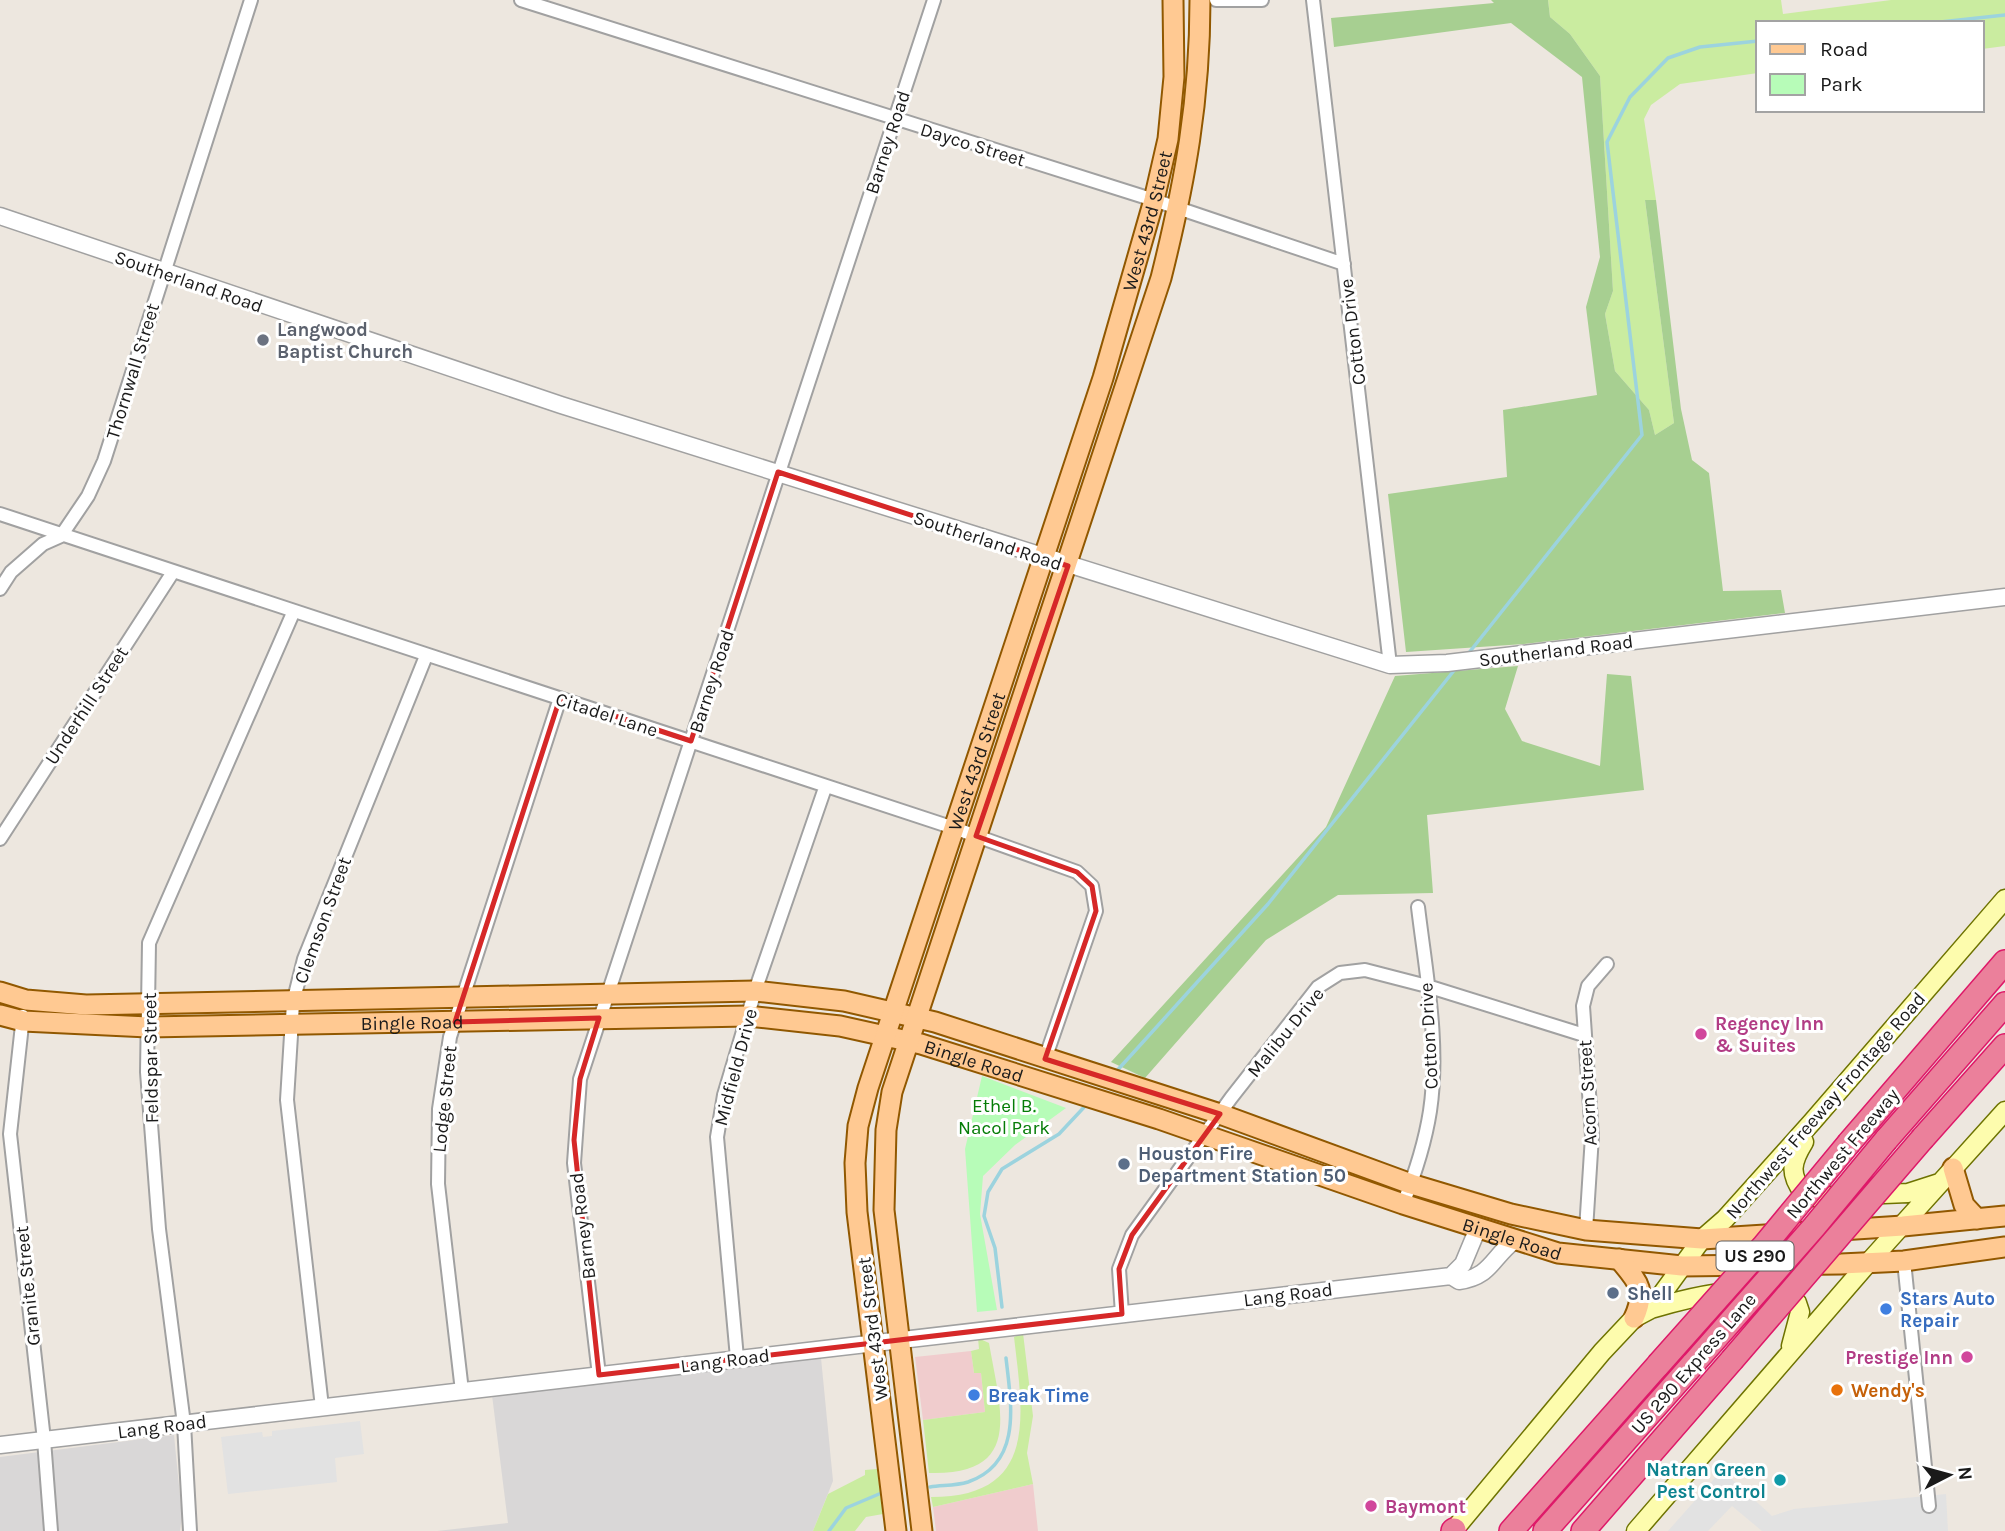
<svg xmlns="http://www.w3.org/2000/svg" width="2005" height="1531" viewBox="0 0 2005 1531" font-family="Karla,sans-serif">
<rect width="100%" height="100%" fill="#ede7df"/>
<path fill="#d9d7d7" d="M821 1358 833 1481 813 1531H437L508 1523 492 1395Z
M174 1435 182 1516 180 1531H0V1457Z"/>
<path fill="#f0cccd" d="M971 1351 974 1373H981L985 1412 923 1420 915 1357Z
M1033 1484 1038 1531H936L933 1507Z"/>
<path fill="#caeca0" d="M1548 0H1781L1783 14 1891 0H2005V46L1982 49V23H1758V73L1680 84 1651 105 1644 119 1656 200H1645L1674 423 1655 435 1649 410 1615 371 1605 314 1613 291 1600 76 1570 34 1550 17Z
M1023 1333 1033 1416 1027 1453 1033 1484 933 1507 931 1497C1039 1497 1023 1415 1014 1337Z
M978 1338 989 1343C1000 1409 1025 1476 929 1473L923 1420 985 1412 981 1373H974L971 1351 979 1349Z
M877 1469 883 1514 866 1517 855 1531H813L828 1494 865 1475V1470Z"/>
<path fill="#a7cf91" d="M1491 0H1548L1550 17 1570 34 1600 76 1613 291 1605 314 1615 371 1649 410 1655 435 1674 423 1645 200H1656L1681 409 1692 460 1709 473 1723 591 1781 590 1785 613 1524 644 1406 652 1388 494 1507 477 1503 410 1597 395 1586 307 1600 257 1582 77 1511 23 1334 47 1331 18 1494 3Z
M1518 666 1505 709 1522 741 1600 766 1607 674 1631 676 1644 790 1427 815 1433 893 1338 895 1266 940 1145 1078 1111 1062 1326 827 1395 676Z"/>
<path fill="#b7fcb8" d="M982 1076 1066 1108 1015 1145 983 1176 980 1214 997 1310 977 1312 965 1149Z"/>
<path fill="#e2e2e2" d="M360 1421 364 1454 335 1458 337 1482 228 1494 221 1437 262 1432 263 1437 272 1436V1431Z
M1722 1470 1772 1516 1794 1509 1946 1494 1948 1531H1762L1732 1506 1708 1531H1668Z"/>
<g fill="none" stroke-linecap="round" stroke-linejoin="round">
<path stroke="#9cd3de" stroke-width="3.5" d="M1931 23 2005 15
M1468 654 1642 435 1607 142 1630 97 1668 58 1700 47 1758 41
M1114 1074 1268 904 1456 668
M1002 1307 995 1248 984 1216 988 1192 1002 1169 1059 1134 1088 1103
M930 1487C942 1485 955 1486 968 1482 1023 1463 1011 1403 1006 1358
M829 1531 846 1508 879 1494"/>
<g stroke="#a1a1a1" stroke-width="16">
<path id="minor" d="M521 0 1154 200 1344 264
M1216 0H1262
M1313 0 1390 665
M0 514 954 828 1077 872 1092 886 1096 911 1045 1059
M0 589 11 572 43 544 61 536 88 496 104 461 251 0
M0 839 173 572
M23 1016 10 1134 44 1440 51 1531
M1403 1204C1415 1174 1425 1143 1430 1111 1440 1044 1426 974 1418 907
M1586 1230 1592 1136 1583 1006 1588 986 1607 964
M1904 1261 1929 1506
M1122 1314 1119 1269 1132 1235 1231 1098 1318 987 1340 973 1365 970 1427 986 1584 1035
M737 1358 717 1137 724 1095 755 991 825 788
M599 1375 574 1163 580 1079 934 0
M462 1391 438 1184 439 1109 450 1037 560 698
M322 1407 287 1100 293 1003 304 959 426 656
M190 1531 184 1424 159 1229 147 1072 149 943 293 613"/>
</g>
<g stroke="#a1a1a1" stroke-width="19">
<path id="tertiary" d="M0 216 561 405 1390 665 1447 663 2005 597
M1451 1276 1459 1281C1491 1277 1492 1257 1515 1240
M0 1445 1451 1276 1463 1264 1478 1228"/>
</g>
<g stroke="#6e7300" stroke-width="21">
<path id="secondary" d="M1804 1142C1791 1163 1789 1174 1804 1194L1812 1197 1908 1193 1939 1183
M1651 1309C1690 1297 1762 1279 1797 1303L1800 1312 1791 1346
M1453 1531 1602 1352 1634 1318 1651 1309 1702 1239 1725 1219 1812 1122 2005 899
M1636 1531 1868 1263 2005 1111"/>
</g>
<g stroke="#915800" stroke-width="23">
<g id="primary">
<path d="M0 992 26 1000 86 1005 755 991 844 1001 935 1022 1220 1114 1411 1184 1511 1214 1586 1230 1702 1239 1903 1226 2005 1216"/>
<path id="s1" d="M0 1015 23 1021 148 1027 748 1016 840 1026 921 1044 1159 1119 1403 1204 1558 1253 1682 1266 1841 1264 1904 1261 2005 1247"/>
<path d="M1953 1168 1964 1205 1977 1219"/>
<path d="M1619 1259C1638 1282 1647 1289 1634 1318"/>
<path id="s2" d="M896 1531 857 1212 855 1163 858 1126 868 1088 1103 378 1154 200 1168 139 1174 77 1173 0"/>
<path d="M922 1531 884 1210 886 1130 892 1092 1161 278C1185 182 1200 100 1200 0"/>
</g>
</g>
<g stroke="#de1969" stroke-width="26">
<path id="motorway" d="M1923 1138 2005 1046
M1886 1140 2005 1004
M1849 1143 2005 962
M1453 1531 1454 1530
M1511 1531 1658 1365
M1545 1531 1694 1363
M1583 1531 1732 1360"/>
</g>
<use href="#minor" stroke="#fff" stroke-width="12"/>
<use href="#tertiary" stroke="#fff" stroke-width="16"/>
<use href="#secondary" stroke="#fdfcad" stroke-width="18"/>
<use href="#primary" stroke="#ffc992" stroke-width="19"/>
<use href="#motorway" stroke="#eb809b" stroke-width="23"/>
<g stroke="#de1969" stroke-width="26" stroke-linecap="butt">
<path id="motorway-bridge" d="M1732 1360 1923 1138
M1694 1363 1814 1227 1886 1140
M1658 1365 1763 1247 1849 1143"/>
</g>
<use href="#motorway-bridge" stroke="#eb809b" stroke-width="23"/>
</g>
<path fill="none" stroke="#d62828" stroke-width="5" stroke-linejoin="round" d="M778 472 1068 566 976 836 1077 872 1092 886 1096 911 1045 1059 1220 1114 1132 1235 1119 1269 1122 1314 599 1375 574 1140 580 1079 599 1018 455 1022 560 698 691 741Z"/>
<circle fill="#6b7280" stroke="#fff" stroke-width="2.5" cx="263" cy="340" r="7"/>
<g fill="#d1479c" stroke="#fff" stroke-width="2.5">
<circle cx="1701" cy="1034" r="7"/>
<circle cx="1967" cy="1357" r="7"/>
<circle cx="1371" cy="1506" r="7"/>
</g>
<g fill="#5c6f8a" stroke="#fff" stroke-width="2.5">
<circle cx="1124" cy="1164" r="7"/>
<circle cx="1613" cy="1293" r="7"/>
</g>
<g fill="#3f7fe0" stroke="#fff" stroke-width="2.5">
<circle cx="1886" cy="1309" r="7"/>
<circle cx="974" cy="1395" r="7"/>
</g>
<circle fill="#e8710a" stroke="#fff" stroke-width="2.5" cx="1837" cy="1390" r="7"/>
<circle fill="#0f9aa8" stroke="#fff" stroke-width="2.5" cx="1780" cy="1480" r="7"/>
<g text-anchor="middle" stroke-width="6" stroke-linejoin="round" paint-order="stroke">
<rect fill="#fff" stroke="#5f5f5f" stroke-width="2" x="1716.5" y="1241.5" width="77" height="29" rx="5"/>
<g font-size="18" font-weight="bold" fill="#1a1a1a">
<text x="1755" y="1262">US 290</text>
</g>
<g font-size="19" fill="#1a1a1a" stroke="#fff">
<text transform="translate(887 142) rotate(-72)" y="7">Barney Road</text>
<text transform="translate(973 144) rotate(17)" y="7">Dayco Street</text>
<text dy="7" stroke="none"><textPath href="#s2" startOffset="1358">West 43rd Street</textPath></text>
<text transform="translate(189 281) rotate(19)" y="7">Southerland Road</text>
<text transform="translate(1352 332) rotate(-97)" y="7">Cotton Drive</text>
<text transform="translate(132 371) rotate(-73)" y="7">Thornwall Street</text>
<text transform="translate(988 540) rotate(18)" y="7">Southerland Road</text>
<text transform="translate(1556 650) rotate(-7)" y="7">Southerland Road</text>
<text transform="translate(711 681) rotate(-72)" y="7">Barney Road</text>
<text transform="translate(86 705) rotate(-57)" y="7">Underhill Street</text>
<text transform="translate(607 714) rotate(18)" y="7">Citadel Lane</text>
<text dy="7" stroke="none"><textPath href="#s2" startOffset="791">West 43rd Street</textPath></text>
<text transform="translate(322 920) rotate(-70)" y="7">Clemson Street</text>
<text dy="7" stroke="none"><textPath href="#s1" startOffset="413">Bingle Road</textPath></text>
<text transform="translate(1285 1032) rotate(-51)" y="7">Malibu Drive</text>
<text transform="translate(1428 1036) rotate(-93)" y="7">Cotton Drive</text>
<text transform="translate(150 1058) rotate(-91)" y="7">Feldspar Street</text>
<text dy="7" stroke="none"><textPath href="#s1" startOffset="980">Bingle Road</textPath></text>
<text transform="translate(735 1067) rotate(-75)" y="7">Midfield Drive</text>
<text transform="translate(1587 1093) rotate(-93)" y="7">Acorn Street</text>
<text transform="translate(444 1099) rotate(-84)" y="7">Lodge Street</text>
<text transform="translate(1825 1105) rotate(-49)" y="7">Northwest Freeway Frontage Road</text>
<text transform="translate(1842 1153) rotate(-50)" y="7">Northwest Freeway</text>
<text transform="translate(582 1226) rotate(-97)" y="7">Barney Road</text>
<text dy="7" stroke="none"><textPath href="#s1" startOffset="1547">Bingle Road</textPath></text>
<text transform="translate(27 1286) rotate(-96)" y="7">Granite Street</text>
<text transform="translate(1288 1294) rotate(-7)" y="7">Lang Road</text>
<text transform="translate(872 1329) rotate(-97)" y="7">West 43rd Street</text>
<text transform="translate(725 1360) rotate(-7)" y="7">Lang Road</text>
<text transform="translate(1693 1363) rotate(-49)" y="7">US 290 Express Lane</text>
<text transform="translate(162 1426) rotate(-7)" y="7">Lang Road</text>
</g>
<g font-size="19" font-weight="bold" fill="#5b616d" stroke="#fff" text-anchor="start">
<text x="277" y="336">Langwood<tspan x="277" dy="22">Baptist Church</tspan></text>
</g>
<g font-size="19" font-weight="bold" fill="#b23c85" stroke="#fff" text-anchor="start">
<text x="1715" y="1030">Regency Inn<tspan x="1715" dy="22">&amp; Suites</tspan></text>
<text x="1953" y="1364" text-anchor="end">Prestige Inn</text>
<text x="1385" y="1513">Baymont</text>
</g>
<g font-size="19" fill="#057c07" stroke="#fff">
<text x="1004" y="1112">Ethel B.<tspan x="1004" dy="22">Nacol Park</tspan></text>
</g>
<g font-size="19" font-weight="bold" fill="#4e5e75" stroke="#fff" text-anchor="start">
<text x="1138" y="1160">Houston Fire<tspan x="1138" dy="22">Department Station 50</tspan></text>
<text x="1627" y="1300">Shell</text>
</g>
<g font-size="19" font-weight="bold" fill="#366cbe" stroke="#fff" text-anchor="start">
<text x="1900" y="1305">Stars Auto<tspan x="1900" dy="22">Repair</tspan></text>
<text x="988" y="1402">Break Time</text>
</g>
<g font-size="19" font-weight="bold" fill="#c56008" stroke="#fff" text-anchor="start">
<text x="1851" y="1397">Wendy's</text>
</g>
<g font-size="19" font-weight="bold" fill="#0d838f" stroke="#fff" text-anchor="end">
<text x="1766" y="1476">Natran Green<tspan x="1766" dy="22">Pest Control</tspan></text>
</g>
</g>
<rect x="1756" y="21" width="228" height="91" fill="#ffffff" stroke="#a3a3a3" stroke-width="2"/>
<rect x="1770" y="44" width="35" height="10" fill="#ffc992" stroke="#a3a3a3" stroke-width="2"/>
<text x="1820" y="56" font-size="21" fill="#1a1a1a">Road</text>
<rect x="1770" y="74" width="35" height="21" fill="#b7fcb8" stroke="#a3a3a3" stroke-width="2"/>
<text x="1820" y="91" font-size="21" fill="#1a1a1a">Park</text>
<g transform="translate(1949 1475) rotate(84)" stroke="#ffffff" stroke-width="5" paint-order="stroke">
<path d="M0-5L12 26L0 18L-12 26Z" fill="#1a1a1a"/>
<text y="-10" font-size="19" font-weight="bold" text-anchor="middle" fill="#1a1a1a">N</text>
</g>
</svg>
